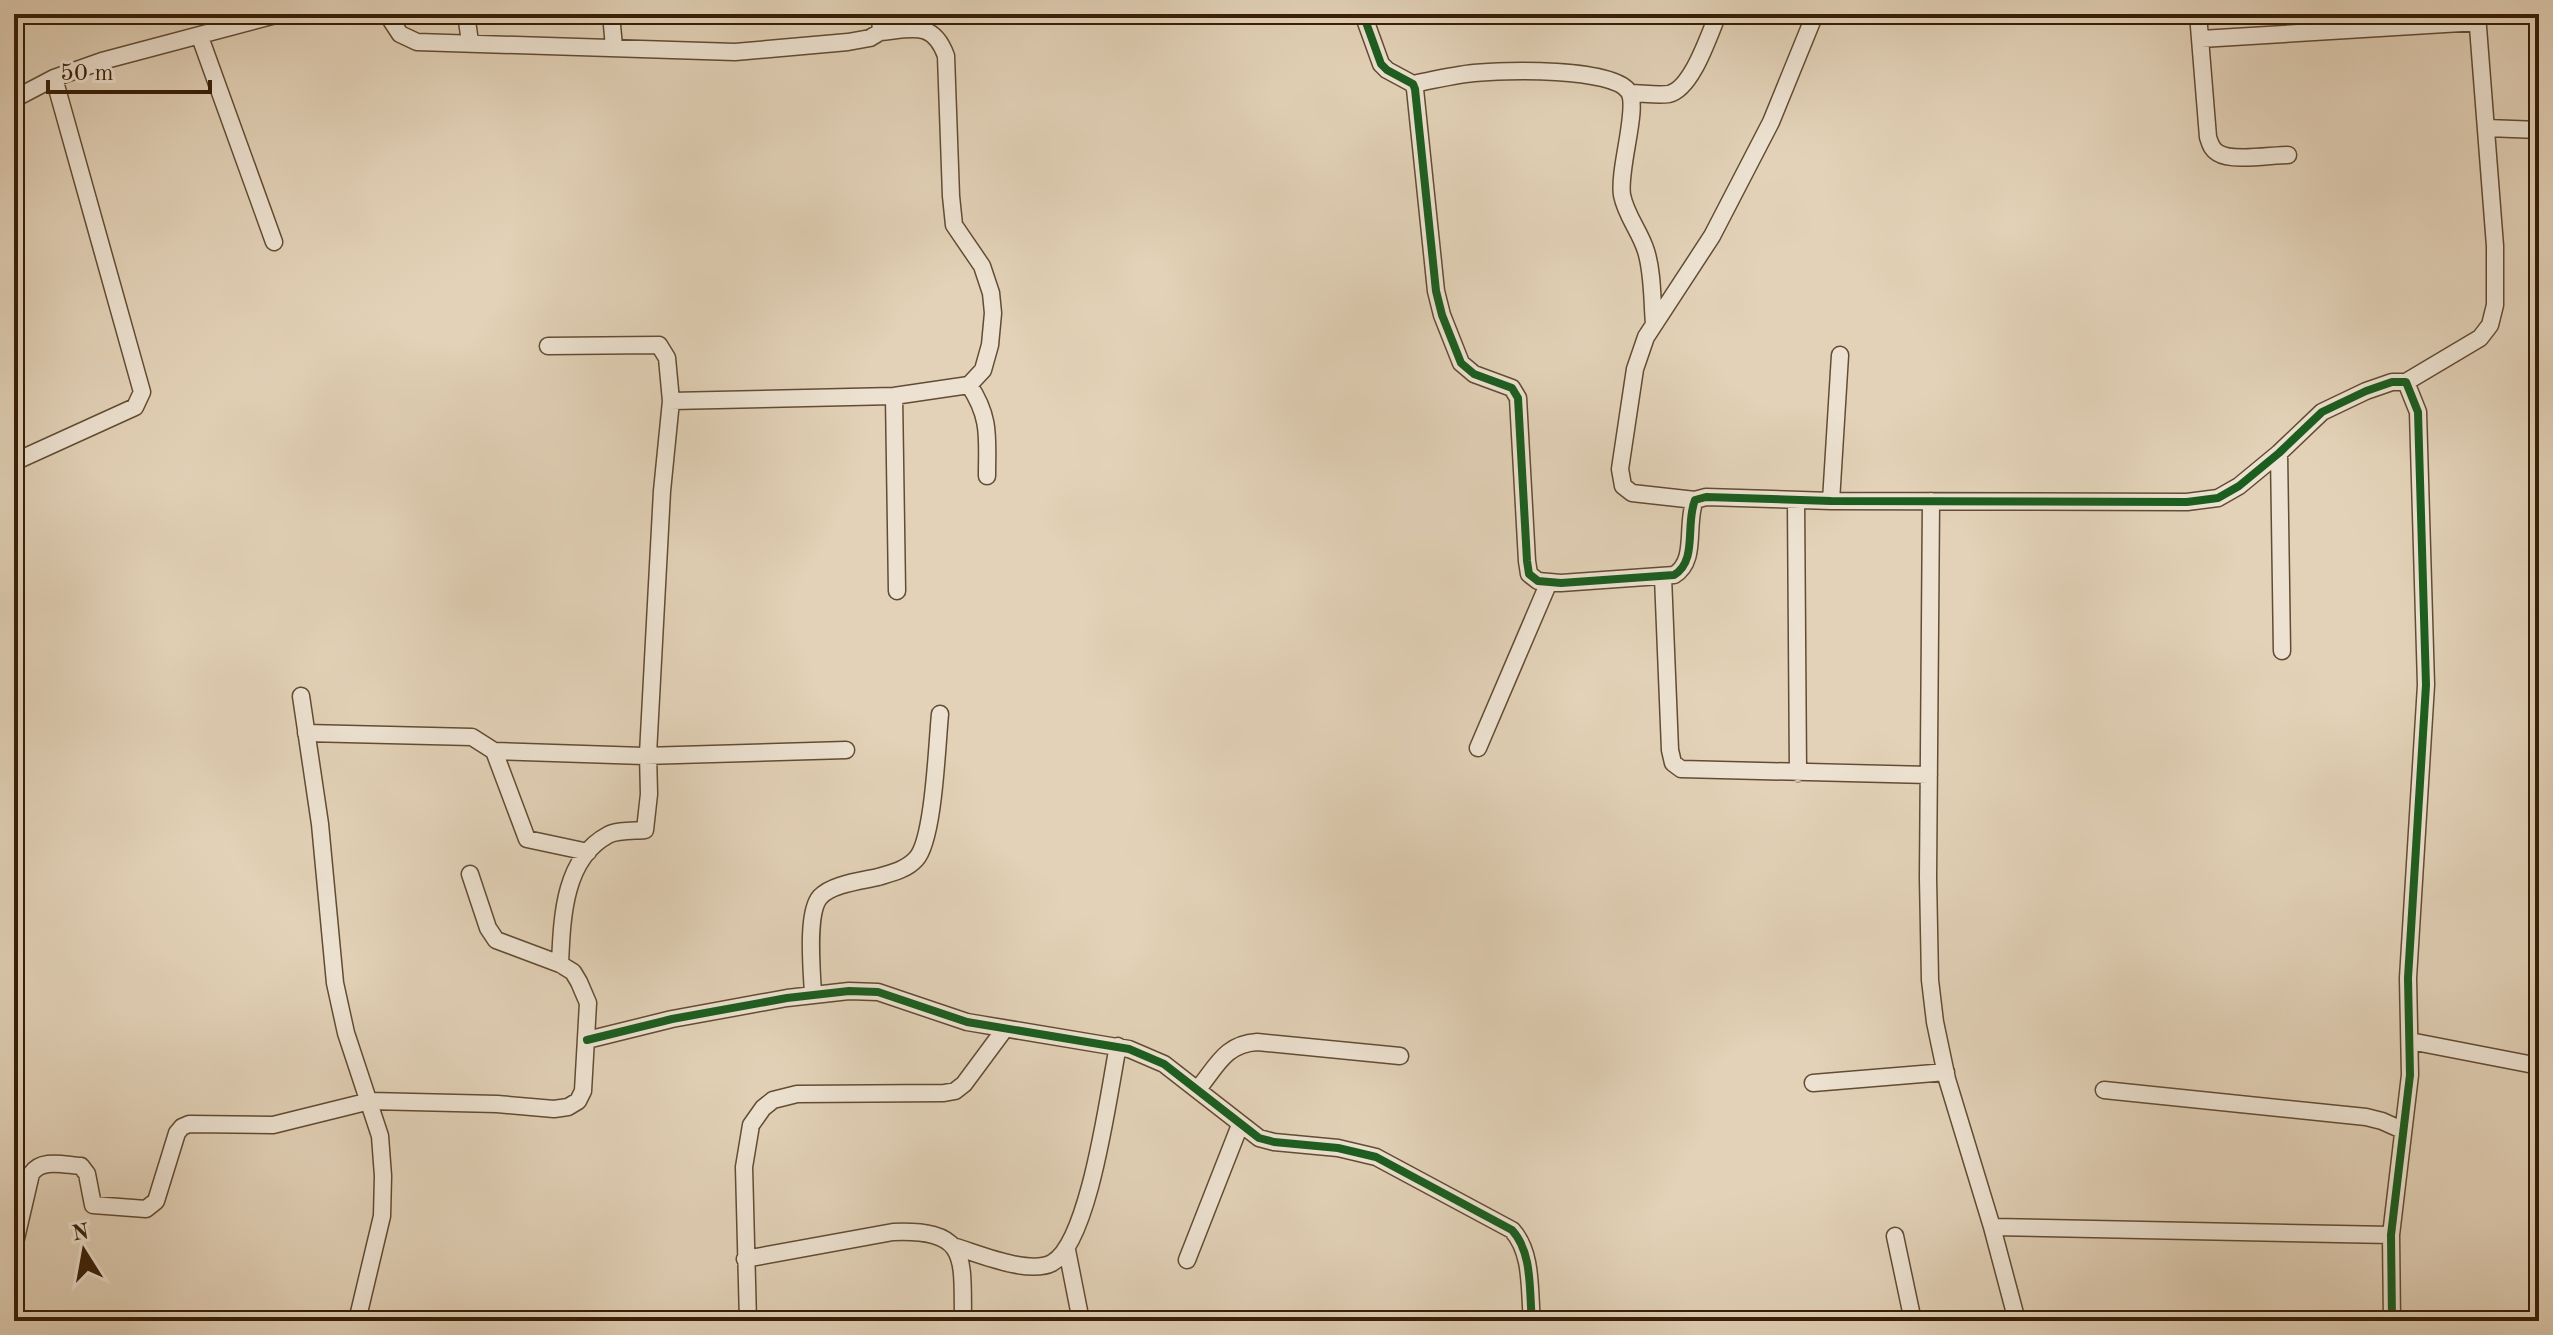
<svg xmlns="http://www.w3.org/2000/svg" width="2553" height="1335" viewBox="0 0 2553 1335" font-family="'Old Standard TT',serif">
<rect width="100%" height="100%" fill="#e3d2b8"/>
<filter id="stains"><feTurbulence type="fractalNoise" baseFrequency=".0025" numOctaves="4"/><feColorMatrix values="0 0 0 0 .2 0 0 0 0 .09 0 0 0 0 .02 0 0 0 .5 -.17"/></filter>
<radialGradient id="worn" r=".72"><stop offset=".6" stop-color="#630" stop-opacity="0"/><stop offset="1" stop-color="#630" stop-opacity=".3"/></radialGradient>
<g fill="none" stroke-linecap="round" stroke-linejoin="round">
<g stroke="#624c33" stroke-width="19">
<path id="street" d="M387 14 400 34 417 42 735 52 848 42 870 38 880 32 882 14
M466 14 470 42
M611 14 614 47
M1363 14 1381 64 1387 70 1413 84 1415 89 1436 291 1442 315 1461 363 1474 374 1512 388 1518 398 1527 561 1529 574 1538 581 1561 583 1674 575C1698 561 1685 524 1695 500L1706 497 1831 501 2187 502 2218 498 2239 486 2279 453 2322 412 2366 391 2392 382H2406L2418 412 2426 685 2408 978 2410 1075 2391 1235 2392 1321
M2198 14 2208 137C2210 143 2211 149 2218 153 2232 162 2271 155 2288 155
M2339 14 2340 30
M200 37 274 242
M2201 39 2478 22
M1413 84C1433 80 1454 75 1474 73 1502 70 1614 67 1629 92 1639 108 1618 169 1622 195 1626 216 1640 231 1646 251 1653 273 1652 301 1654 324
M1630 93C1642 93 1657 96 1669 94 1692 89 1709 35 1718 14
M14 99 54 78 102 61 279 14
M2487 128 2539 130
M548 346 659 345 667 358 671 401 662 491 648 754 649 794 645 830C634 831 617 830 608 835 563 859 562 920 560 964
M2406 382 2480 338 2490 325 2495 305V246L2477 14
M969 385C991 418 987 438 987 476
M894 396 897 591
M671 401 894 396 969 385 983 370 990 345 993 313 991 293 982 266 954 225 951 196 946 56C933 20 912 29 880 32
M2279 453 2282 651
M14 462 135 407 142 392 54 78
M1695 500 1632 493 1623 486 1620 469 1635 369 1646 337 1712 236 1771 122 1815 14
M1796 501 1798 773
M1831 501 1840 355
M1931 501 1928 878 1930 980 1935 1022 1947 1079 1992 1227 2017 1321
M1663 577 1670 750 1673 763 1681 769 1929 775
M301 696 320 824 335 983 346 1033 380 1136 383 1176 382 1216 357 1321
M306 733 472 737 494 751 527 839 588 852
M1478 748 1549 582
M494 751 644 756 846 750
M813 994C812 972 806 913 820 897 832 884 861 881 878 877 891 873 906 870 916 859 934 840 937 743 940 714
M587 1040 672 1019 787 998 849 991 878 992 967 1022 1129 1049 1164 1064 1259 1138 1274 1142 1338 1148 1376 1157 1512 1230C1533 1253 1529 1291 1532 1321
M2410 1041 2539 1066
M1813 1083 1946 1072
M1198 1089C1217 1066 1225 1044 1257 1042L1400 1056
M2104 1090 2366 1117 2382 1121 2402 1130
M1992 1227 2391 1235
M1895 1236 1913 1321
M14 1247 31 1174C41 1158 64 1165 81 1166L87 1174 93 1205 146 1209 156 1201 177 1133 182 1127 189 1124 273 1125 370 1101 497 1104 554 1109 568 1107 578 1101 583 1091 588 1003 579 982 573 972 560 964 496 940 488 928 470 874
M956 1247C979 1254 1029 1275 1052 1263 1090 1242 1109 1090 1118 1046
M1067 1250 1081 1321
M745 1259 893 1232C970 1229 962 1258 963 1321
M1187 1260 1240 1125
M748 1321 744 1167 751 1125 763 1108 773 1100 797 1094 944 1093 955 1091 964 1084 1004 1030"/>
</g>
<use href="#street" stroke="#ede2d1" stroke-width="16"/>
<g stroke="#ede2d1" stroke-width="13">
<path id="cycleway" d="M1363 14 1381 64 1387 70 1413 84 1415 89 1436 291 1442 315 1461 363 1474 374 1512 388 1518 398 1527 561 1529 574 1538 581 1561 583 1674 575C1698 561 1685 524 1695 500L1706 497 1831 501 2187 502 2218 498 2239 486 2279 453 2322 412 2366 391 2392 382H2406L2418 412 2426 685 2408 978 2410 1075 2391 1235 2392 1321
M587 1040 672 1019 787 998 849 991 878 992 967 1022 1129 1049 1164 1064 1259 1138 1274 1142 1338 1148 1376 1157 1512 1230C1533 1253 1529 1291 1532 1321"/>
</g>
<use href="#cycleway" stroke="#1b5e20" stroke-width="8"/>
</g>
<rect width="2553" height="1335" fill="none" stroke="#e3d2b8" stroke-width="48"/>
<rect x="16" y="16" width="2521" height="1303" fill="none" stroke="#371f07" stroke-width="4"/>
<rect x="24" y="24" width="2505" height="1287" fill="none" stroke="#371f07" stroke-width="2"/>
<g transform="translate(84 1251) rotate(349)" stroke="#ede2d1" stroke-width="6" paint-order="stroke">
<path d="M0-6L14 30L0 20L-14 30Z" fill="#371f07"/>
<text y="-12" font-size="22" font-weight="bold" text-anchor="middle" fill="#371f07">N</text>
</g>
<path d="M48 80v12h162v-12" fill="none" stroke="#371f07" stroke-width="4"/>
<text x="60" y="80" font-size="24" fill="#371f07" stroke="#ede2d1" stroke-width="6" paint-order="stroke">50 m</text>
<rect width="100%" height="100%" filter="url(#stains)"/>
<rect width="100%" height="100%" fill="url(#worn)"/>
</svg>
